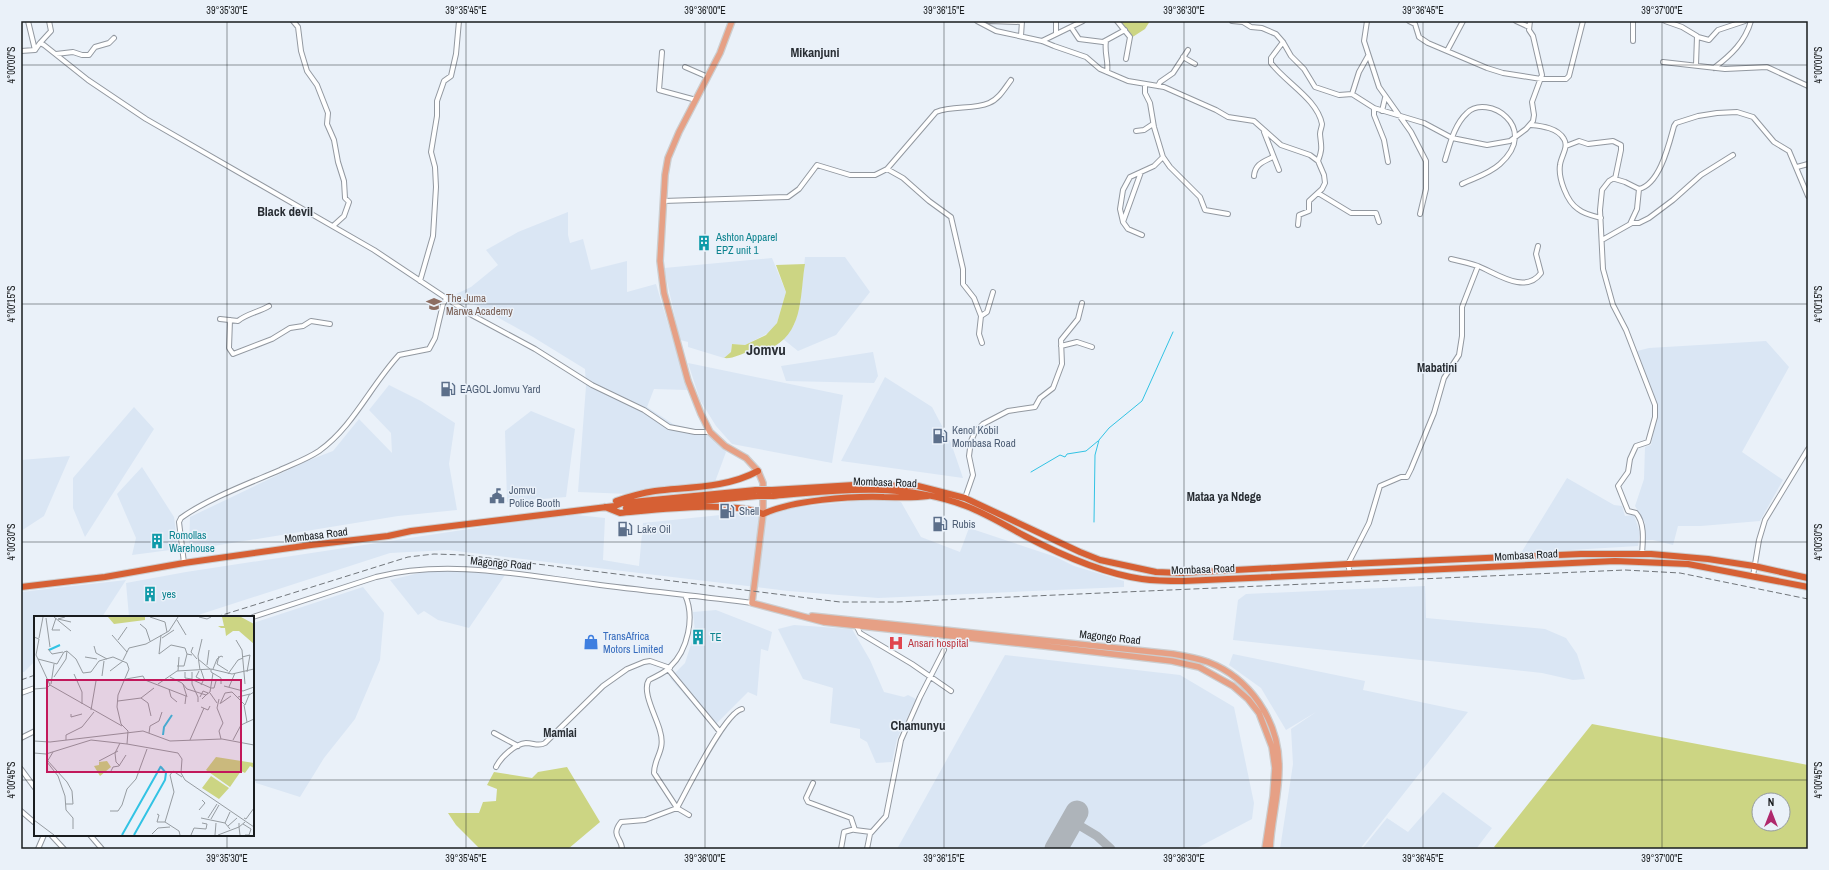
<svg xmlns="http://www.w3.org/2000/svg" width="1829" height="870" viewBox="0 0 1829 870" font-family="'Archivo Narrow',sans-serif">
<rect width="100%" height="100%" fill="#eaf1f9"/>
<path fill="#dae6f4" d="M568 212V235L570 243 583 239 591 270 627 261V292L656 284 688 390 654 389 647 407 673 424 709 433 726 452 712 490 655 495 578 492 586 386 585 369 533 337 456 294 471 287 498 265 486 250 518 232Z
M805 257H845L870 292 836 335 798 351 783 339 794 325 800 305Z
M772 258 786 292 777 323 772 331 745 345 732 344 731 352 724 358 688 347V342L680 340 664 268Z
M1766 341 1789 367 1742 452 1783 480 1760 521 1701 526H1678L1673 545 1653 540H1645V523L1635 506 1644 479 1645 447 1651 445 1658 411 1657 403 1637 351 1649 348Z
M873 352 878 376 874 383 786 381 781 366Z
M688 363 843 395 832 463 732 444 716 426 700 400Z
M885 377 932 407 951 443 963 478 841 461Z
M389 385 421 401 455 423 449 464 457 510 398 516 189 550 190 517 307 461 333 451 359 419 392 453 391 433 369 410Z
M134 407 154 429 85 537 73 508V478Z
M531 411 575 429 566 497 507 502 505 431Z
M70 456 44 516 21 531V460Z
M142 467 174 517 178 549 132 555 136 538 117 494Z
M1567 478 1614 505 1622 506 1625 516 1634 515 1640 533 1638 546 1521 553Z
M877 496 901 502 921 537 960 552 969 528 1056 557 1074 566 1124 581V587L878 598 788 591 448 550 390 553 192 617H129L126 583 186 572 567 514 605 518 603 560 639 566 643 523 847 502Z
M436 569 505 575 469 628 438 620 424 611 418 615 390 580Z
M126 580 102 617H35V661L24 672H21V592Z
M1425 586 1426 618 1545 629 1566 638 1577 654 1585 679 1573 680 1542 673 1233 640 1238 600 1246 594Z
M363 587 384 613 380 660 355 719 324 758 300 797 256 783 253 775V623Z
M716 610 772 632 768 651 761 649 757 696 748 692 713 727 670 678 685 663 695 632 693 612Z
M794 625 852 629 870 660 884 692 904 697 908 695 916 699 897 739 892 762 876 763 867 742 860 738V729L830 723 833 688 803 679 778 629Z
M1233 654 1365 681 1363 690 1468 712 1360 849H1280L1293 764 1291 729 1316 712 1286 730 1261 688 1229 665Z
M1005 655 1180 675 1234 707 1254 803 1252 819 1195 849H897Z
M1443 792 1492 828 1476 849H1362L1387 818 1408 832Z"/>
<path fill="#ccd583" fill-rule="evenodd" d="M1121 21H1150L1145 29 1131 38Z
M805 264C800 292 804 329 775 346 768 350 758 350 750 351 741 354 733 359 724 358L731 352 732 344 745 345 766 335 777 323 786 292 776 265Z
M1592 724 1808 765V849H1498L1494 847ZM1759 800H1783V824H1759Z
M567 767 600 822 568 849H480L456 825 448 813H479L483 802 496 801 497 789 487 785 494 772 532 778 538 772Z"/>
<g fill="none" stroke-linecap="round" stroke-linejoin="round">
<path stroke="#32c3e4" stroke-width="1" d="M1031 472 1060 455 1065 457 1067 454 1086 451 1098 441
M1094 522 1095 455 1099 440 1109 428 1142 401 1173 332"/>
<path stroke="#aeb4ba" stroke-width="9" d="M1072 821 1097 836 1111 849"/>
<path stroke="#aeb4ba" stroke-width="23" d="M1056 849 1077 812"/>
<g stroke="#9298a0" stroke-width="6">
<path id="minor" d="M28 21 35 50 40 43 44 45 88 80 146 119 374 250 470 314 535 349 592 385 644 410 669 427 695 432H710
M293 21 298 27 301 51 307 71 317 85 328 113 327 124 334 140 338 162 344 181 345 198 349 202 344 216 333 226
M977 21 996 31 1042 41 1054 46 1086 57 1100 69 1128 81 1164 87 1216 110 1228 117 1254 121 1281 145 1310 155 1318 161 1324 175 1325 183 1322 189 1309 201V211L1299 215 1298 225
M989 21 1022 22
M1056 21V33
M1117 21 1130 37 1126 59
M1232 21 1243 22 1251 27 1262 28 1276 34 1283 42 1291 56 1304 69 1315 87 1339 95 1352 94 1374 108 1424 123 1452 138 1487 145 1510 141 1526 129 1533 121 1534 115 1532 102 1542 75 1533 36 1529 30 1530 21
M1367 21 1364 41 1379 87 1411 132 1426 161V189L1420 214
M1409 21 1415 24 1419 37 1428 43 1487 68 1503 73 1541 79H1566L1569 76 1583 21
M1516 21 1529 27
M1665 21 1682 27 1697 36 1696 65
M1071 27 1079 39 1103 42 1125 30
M1021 36 1022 21
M1698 37 1709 40 1718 30 1745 21
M1042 41 1083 21
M1106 41C1104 53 1109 62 1107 72
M1633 41V21
M1283 42 1271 58V63C1286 83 1317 99 1322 124 1322 127 1320 130 1320 134 1321 146 1323 148 1318 161
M40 43 51 31 49 21
M21 51 35 50
M1447 51 1463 21
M662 52 659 90 696 100
M56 54 73 52 82 55H89L95 47 109 43 114 38
M1183 57 1195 64
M1663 62 1725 69 1767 67 1808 86
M685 67 708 77
M1714 68C1731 55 1745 42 1751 21
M1145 84V93L1150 103 1154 127 1163 157 1170 167 1200 197 1205 210 1228 214
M1158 86 1160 82 1173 73 1188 50
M1352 94 1359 72 1368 56
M1374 108V115L1384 140 1388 162
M1382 111 1385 98
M1531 125C1542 126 1558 128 1564 139 1569 147 1561 156 1560 165 1558 178 1567 202 1578 209 1584 214 1593 216 1601 218
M1136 131 1144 130 1153 124
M1264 132 1279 170
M1566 146 1579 141 1588 144 1613 141 1621 145V150L1615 179 1625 182 1639 189C1660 184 1669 144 1674 126L1676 123 1698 116 1717 113 1737 112 1753 117 1774 142 1789 151 1808 196
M1445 160C1450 144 1454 125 1467 113 1487 93 1541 127 1500 164 1489 174 1474 178 1462 184
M1797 167 1808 164
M887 169 936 112C953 105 973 110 989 103 999 99 1005 88 1011 80
M1254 176C1255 164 1263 162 1273 157
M1614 178 1609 181 1602 190 1600 210 1603 269 1613 305 1626 330 1655 405V417L1648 442 1636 446 1630 459 1628 472 1618 486 1628 511 1636 513C1645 523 1643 541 1642 554
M1318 193 1351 213H1376L1379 222
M663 201 788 197 799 189 817 165 850 175H875L887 169 903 178 929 201 951 217 963 269V284L974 298 981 316 979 334 982 343
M1123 222 1141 172
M1630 224 1637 209 1639 189
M1142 235 1128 229 1123 222 1120 209 1123 190 1130 177 1154 166 1163 157
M1602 240 1632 223H1639L1649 218 1673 200 1701 175 1733 155
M1451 259C1460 261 1469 263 1478 266 1496 273 1525 295 1541 273L1536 254 1538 246
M420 281 433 236 436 187 435 167 431 152 437 116V101L444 81 451 76 456 54 459 21
M981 316 987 312 993 292
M220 319 238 321C246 314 259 312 269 306
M230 320 229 348 233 354 272 339 290 328 303 326 311 321 330 324
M1061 346 1077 342 1092 347
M965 498 973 475 969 456 971 441 975 432 983 424 1008 411 1035 407 1040 398 1053 388 1062 364 1061 340 1078 319 1082 303
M184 563 179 522 181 518C207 499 250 483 280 470 293 464 307 459 319 451 353 427 371 385 399 355L429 349 435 338 443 304 446 299
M1350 573 1348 564 1369 523 1380 486 1401 477H1407L1411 469 1434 413 1444 378 1459 355 1462 336V307L1478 266
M1753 576 1759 540 1765 520 1808 449
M685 595C695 617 688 650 670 667 665 673 656 676 649 680 641 691 657 718 660 731 666 751 654 757 654 773L677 808 689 815
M253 617 376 577C447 559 521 575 593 584 646 591 699 596 752 603
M856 625 860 633 912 664 951 691
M668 669 720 732
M21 693 35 688
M494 733 518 746
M21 738 35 731
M496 767C501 757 515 744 526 743 534 743 538 747 545 743L603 686 627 669 644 662 650 661 670 668
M21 769 35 788
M813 783 806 798 808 802 851 818 855 830 871 832
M21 811 35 823
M51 835 64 849
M90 835 102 849
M38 849 44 835
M622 849C622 838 610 836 621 822L645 820 677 808C687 790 725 712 742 709
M841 849 844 832 855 829
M867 849 870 834 886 816 901 740 920 697 944 650"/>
</g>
<g stroke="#cccdce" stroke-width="8">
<path id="major" d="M732 21 720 53 679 132 668 158 665 175 660 261 664 293 688 381 701 414 710 432 725 446 746 458 758 471 763 483V514L752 603 824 622 1044 646 1172 661 1199 667 1233 686 1248 699 1259 713 1272 747 1275 768 1273 796 1265 849
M812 616 1173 654C1185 656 1197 658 1208 662 1250 678 1278 720 1279 764 1280 793 1271 820 1270 849"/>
</g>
<g stroke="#cccdce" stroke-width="8">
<path id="highway" d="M772 490 854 485 918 486 965 498 1080 552 1100 560 1156 572 1180 573 1348 564 1581 554H1651L1708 559 1754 566 1808 578
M771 496C837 490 903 482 966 506 987 514 1006 526 1025 536 1061 555 1101 573 1142 579 1156 581 1170 581 1184 581L1615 561 1688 564 1808 587
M616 501C628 497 642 493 655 491 689 487 727 488 758 471
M605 507 620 513C655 510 734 500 763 514 792 500 851 496 884 497 899 497 913 498 928 496
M626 508 757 496
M21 587 105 577 184 563 311 545 388 536 411 531 615 506 622 503 756 490"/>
</g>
<use href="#minor" stroke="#fff" stroke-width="4"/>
<use href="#major" stroke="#e6a085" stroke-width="5.5"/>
<use href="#highway" stroke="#d66034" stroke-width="6"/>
<path stroke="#71767b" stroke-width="1" stroke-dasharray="6 3" stroke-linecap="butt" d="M216 617 408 557 434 554 465 555 840 602H897L1625 570 1680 573 1808 599
M21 680 35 675"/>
<g stroke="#cccdce" stroke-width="8" stroke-linecap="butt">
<path id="highway-bridge" d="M756 490H772
M757 496H771"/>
</g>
<use href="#highway-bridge" stroke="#d66034" stroke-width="6"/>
</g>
<path fill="none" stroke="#191c1e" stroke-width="1" stroke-opacity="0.45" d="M227 21V617M466 21V849M705 21V849M944 21V849M1184 21V849M1423 21V849M1662 21V849M21 65H1808M21 304H1808M21 542H1808M21 780H35M253 780H1808M227 835V849"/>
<defs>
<g id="building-bare" transform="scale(1.2)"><path d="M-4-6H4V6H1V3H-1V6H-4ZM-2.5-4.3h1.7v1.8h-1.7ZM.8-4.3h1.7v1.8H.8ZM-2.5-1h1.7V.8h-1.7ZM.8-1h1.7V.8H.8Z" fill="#0f9aa8" stroke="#eaf1f9" stroke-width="2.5" paint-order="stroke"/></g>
<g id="school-bare" transform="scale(1.2)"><path d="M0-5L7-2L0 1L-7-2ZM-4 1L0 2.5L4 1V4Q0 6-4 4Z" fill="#8d6e63" stroke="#eaf1f9" stroke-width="2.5" paint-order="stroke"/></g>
<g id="fuel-bare" transform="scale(1.2)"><path d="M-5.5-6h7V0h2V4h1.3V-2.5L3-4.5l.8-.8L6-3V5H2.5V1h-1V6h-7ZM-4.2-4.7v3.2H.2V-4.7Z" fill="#5c6f8a" stroke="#eaf1f9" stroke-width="2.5" paint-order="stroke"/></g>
<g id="civic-bare" transform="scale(1.2)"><path d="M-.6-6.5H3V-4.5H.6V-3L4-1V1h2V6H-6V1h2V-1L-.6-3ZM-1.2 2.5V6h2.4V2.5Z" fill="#5c6f8a" stroke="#eaf1f9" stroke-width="2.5" paint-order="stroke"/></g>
<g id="shop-bare" transform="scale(1.2)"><path d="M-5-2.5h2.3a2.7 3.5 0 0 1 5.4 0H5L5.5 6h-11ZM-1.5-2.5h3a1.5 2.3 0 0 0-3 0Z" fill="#3f7fe0" stroke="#eaf1f9" stroke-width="2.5" paint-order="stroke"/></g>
<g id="hospital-bare" transform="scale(1.2)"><path d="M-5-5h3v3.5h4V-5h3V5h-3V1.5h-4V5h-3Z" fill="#e0444e" stroke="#eaf1f9" stroke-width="2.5" paint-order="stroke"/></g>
</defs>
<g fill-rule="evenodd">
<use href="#building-bare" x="704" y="243"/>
<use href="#school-bare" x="434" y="304"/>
<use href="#fuel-bare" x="448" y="389"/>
<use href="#fuel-bare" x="940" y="436"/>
<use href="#civic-bare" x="497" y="496"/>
<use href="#fuel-bare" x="727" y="511"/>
<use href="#fuel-bare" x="940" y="524"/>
<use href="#fuel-bare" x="625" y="529"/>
<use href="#building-bare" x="157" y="541"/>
<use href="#building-bare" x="150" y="594"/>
<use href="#building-bare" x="698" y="637"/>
<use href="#shop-bare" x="591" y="642"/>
<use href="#hospital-bare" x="896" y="643"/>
</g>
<g text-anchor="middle" stroke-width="3" stroke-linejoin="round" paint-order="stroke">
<g font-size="11" fill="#0d838f" stroke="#eaf1f9" text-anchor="start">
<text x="716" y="241">Ashton Apparel<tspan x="716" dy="13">EPZ unit 1</tspan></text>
<text x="169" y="539">Romollas<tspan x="169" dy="13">Warehouse</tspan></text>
<text x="162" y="598">yes</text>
<text x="710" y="641">TE</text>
</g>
<g font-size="11" fill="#785e54" stroke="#eaf1f9" text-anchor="start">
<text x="446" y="302">The Juma<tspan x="446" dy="13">Marwa Academy</tspan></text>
</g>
<g font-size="11" fill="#4e5e75" stroke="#eaf1f9" text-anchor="start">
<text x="460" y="393">EAGOL Jomvu Yard</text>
<text x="952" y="434">Kenol Kobil<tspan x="952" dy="13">Mombasa Road</tspan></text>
<text x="509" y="494">Jomvu<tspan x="509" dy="13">Police Booth</tspan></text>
<text x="739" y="515">Shell</text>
<text x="952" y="528">Rubis</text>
<text x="637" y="533">Lake Oil</text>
</g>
<g font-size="11" fill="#191c1e" stroke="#eaf1f9">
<text transform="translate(885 482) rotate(2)" y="4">Mombasa Road</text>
<text transform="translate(316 535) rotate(-7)" y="4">Mombasa Road</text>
<text transform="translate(1526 555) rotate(-3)" y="4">Mombasa Road</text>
<text transform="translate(501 563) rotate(5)" y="4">Magongo Road</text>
<text transform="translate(1203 569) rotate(-2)" y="4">Mombasa Road</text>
<text transform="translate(1110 637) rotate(6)" y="4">Magongo Road</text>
</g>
<g font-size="11" fill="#366cbe" stroke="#eaf1f9" text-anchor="start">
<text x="603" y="640">TransAfrica<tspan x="603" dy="13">Motors Limited</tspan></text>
</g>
<g font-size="11" fill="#be3a42" stroke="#eaf1f9" text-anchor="start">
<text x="908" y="647">Ansari hospital</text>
</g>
<g font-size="12" font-weight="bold" fill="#282d33" stroke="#eaf1f9">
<text x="1437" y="372">Mabatini</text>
<text x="1224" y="501">Mataa ya Ndege</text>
<text x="560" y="737">Mamlai</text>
</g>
<g font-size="13" font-weight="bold" fill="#282d33" stroke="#eaf1f9">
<text x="815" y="57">Mikanjuni</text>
<text x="285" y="216">Black devil</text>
<text x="918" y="730">Chamunyu</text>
</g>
<g font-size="15" font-weight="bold" fill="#282d33" stroke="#eaf1f9">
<text x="766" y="355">Jomvu</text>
</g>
</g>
<g transform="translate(34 616)">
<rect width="220" height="220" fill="#eaf1f9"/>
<path d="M74 1H111V4L80 8ZM188 1H207L220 8V28L205 15H199L192 20 191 12H187L184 10H190ZM182 141 220 147V152L216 150 211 157 207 155 196 171 172 154ZM73 145 77 151 66 160 60 150 65 149V146ZM177 160 195 172 185 183 168 172Z" fill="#ccd583"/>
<path fill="none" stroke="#32c3e4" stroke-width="2" d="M15 34 26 29M129 119 130 111 138 99M88 219 127 150M100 219 131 164 132 157 127 151"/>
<path fill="none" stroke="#969ca1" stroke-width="1" d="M20 1 37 15M31 1 24 3 37 6M116 1 131 6 133 16M165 1 173 3 177 1M12 2 16 31M22 2 18 14H26M143 4 152 19M106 8 112 13 116 25M78 19 93 36M127 19 125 38 137 29 151 32 153 38M0 21 5 23 2 39 4 43 23 48 30 36 33 35 42 43 49 57 57 56 65 45 79 41 93 47 95 53 84 79 83 91 87 108 94 115 93 128 144 137 148 143 147 157 151 164 220 211M5 22 9 1M128 22 140 14M84 24 93 11M202 24 208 34 211 68M60 30 62 37 73 43M159 31 157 36 163 43M14 33 18 38 29 36M185 40 183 48 194 55M51 41 63 43M208 41 216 39 213 56M4 43 16 69 88 110M164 43 176 53M89 44 95 32 112 28 135 15 144 1M173 49 175 34M143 50H150L153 38 158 39M177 53V56L187 62V68M179 53 183 43 187 40 189 41M166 54 164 40 168 23M167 54 170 63 167 69M76 55 89 45M144 55 145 41M165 55 162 61 168 64M151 56V62L158 63M158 56V68L164 81V86M40 58 48 76V88M194 58 204 44 209 42M68 60 70 45M20 61 32 43 33 35M136 61 148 67 153 73 172 79 176 76 179 57M92 63 109 60 111 64 152 80 151 88M159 64 177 72H180L182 65M17 68 20 48M124 68 143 55 177 53 198 58 220 53M149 68 153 81M190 70 209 75 220 71M195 71 201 57M0 73 13 72 16 69M135 73 137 81 143 86M176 77 183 87M166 81 169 75 174 77 168 83M204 81 216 78M107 82 120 72M185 83 183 92 189 107 185 115 187 123M84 85 107 82 114 87 117 100M187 87 197 80M186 88 191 77 198 76 211 89 215 79 220 76M210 89 213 106M167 91 174 94 176 90M57 94 62 65M37 98V101L48 98M115 117 116 110 125 105 128 96M32 124V119L48 111 60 96M156 124 170 92M199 124 207 109 220 103M0 125 16 126 109 115 136 125 188 123 220 129M86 127 81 137 82 146 86 150M19 136 13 146 24 160 31 180 32 194 39 202V213M0 137 12 138 57 124 93 128M13 144 33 166 38 175 39 188H32M65 145 84 135M76 157 79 151 85 150 92 139M165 194 171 187 168 184M76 195H84L88 189 93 173 102 163 113 133M123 198 125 199 123 206H131M167 202 191 207 196 213M174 202 183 188M210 202 212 203 220 192M177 203 185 189M0 204 20 219M191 207 196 196M209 208 217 213 215 219H211M194 210 203 202M118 218 124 212 136 211M146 219 145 215 131 206 140 176 136 159 139 155 148 161M157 219 160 212 172 213 173 208 168 207M181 219 182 207M184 219 205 211V207M206 219 205 211 211 206"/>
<path fill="#c2185b" fill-opacity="0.15" stroke="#c2185b" stroke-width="2" d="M13 64H207V156H13Z"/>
<rect width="220" height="220" fill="none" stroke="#191c1e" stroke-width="2"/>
</g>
<rect width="1829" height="870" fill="none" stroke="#eaf1f9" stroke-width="44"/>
<g transform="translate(1771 812)"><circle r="19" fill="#eaf1f9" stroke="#969ca1"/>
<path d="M0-3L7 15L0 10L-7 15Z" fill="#af286d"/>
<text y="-6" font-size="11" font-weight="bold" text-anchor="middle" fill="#191c1e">N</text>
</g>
<rect x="22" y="22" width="1785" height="826" fill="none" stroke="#191c1e" stroke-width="1.5"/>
<g font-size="10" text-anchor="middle" fill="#191c1e">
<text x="227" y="14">39°35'30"E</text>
<text x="466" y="14">39°35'45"E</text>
<text x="705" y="14">39°36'00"E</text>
<text x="944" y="14">39°36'15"E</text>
<text x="1184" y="14">39°36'30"E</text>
<text x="1423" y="14">39°36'45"E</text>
<text x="1662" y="14">39°37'00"E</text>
<text transform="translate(11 65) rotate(-90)" y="4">4°00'00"S</text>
<text transform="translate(1818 65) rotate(-90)" y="4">4°00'00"S</text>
<text transform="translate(11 304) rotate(-90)" y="4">4°00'15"S</text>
<text transform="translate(1818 304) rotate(-90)" y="4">4°00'15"S</text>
<text transform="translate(11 542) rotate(-90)" y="4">4°00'30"S</text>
<text transform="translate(1818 542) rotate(-90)" y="4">4°00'30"S</text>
<text transform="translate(11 780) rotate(-90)" y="4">4°00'45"S</text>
<text transform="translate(1818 780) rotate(-90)" y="4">4°00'45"S</text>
<text x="227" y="862">39°35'30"E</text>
<text x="466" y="862">39°35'45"E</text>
<text x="705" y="862">39°36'00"E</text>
<text x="944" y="862">39°36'15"E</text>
<text x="1184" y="862">39°36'30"E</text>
<text x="1423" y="862">39°36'45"E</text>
<text x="1662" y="862">39°37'00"E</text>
</g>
</svg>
